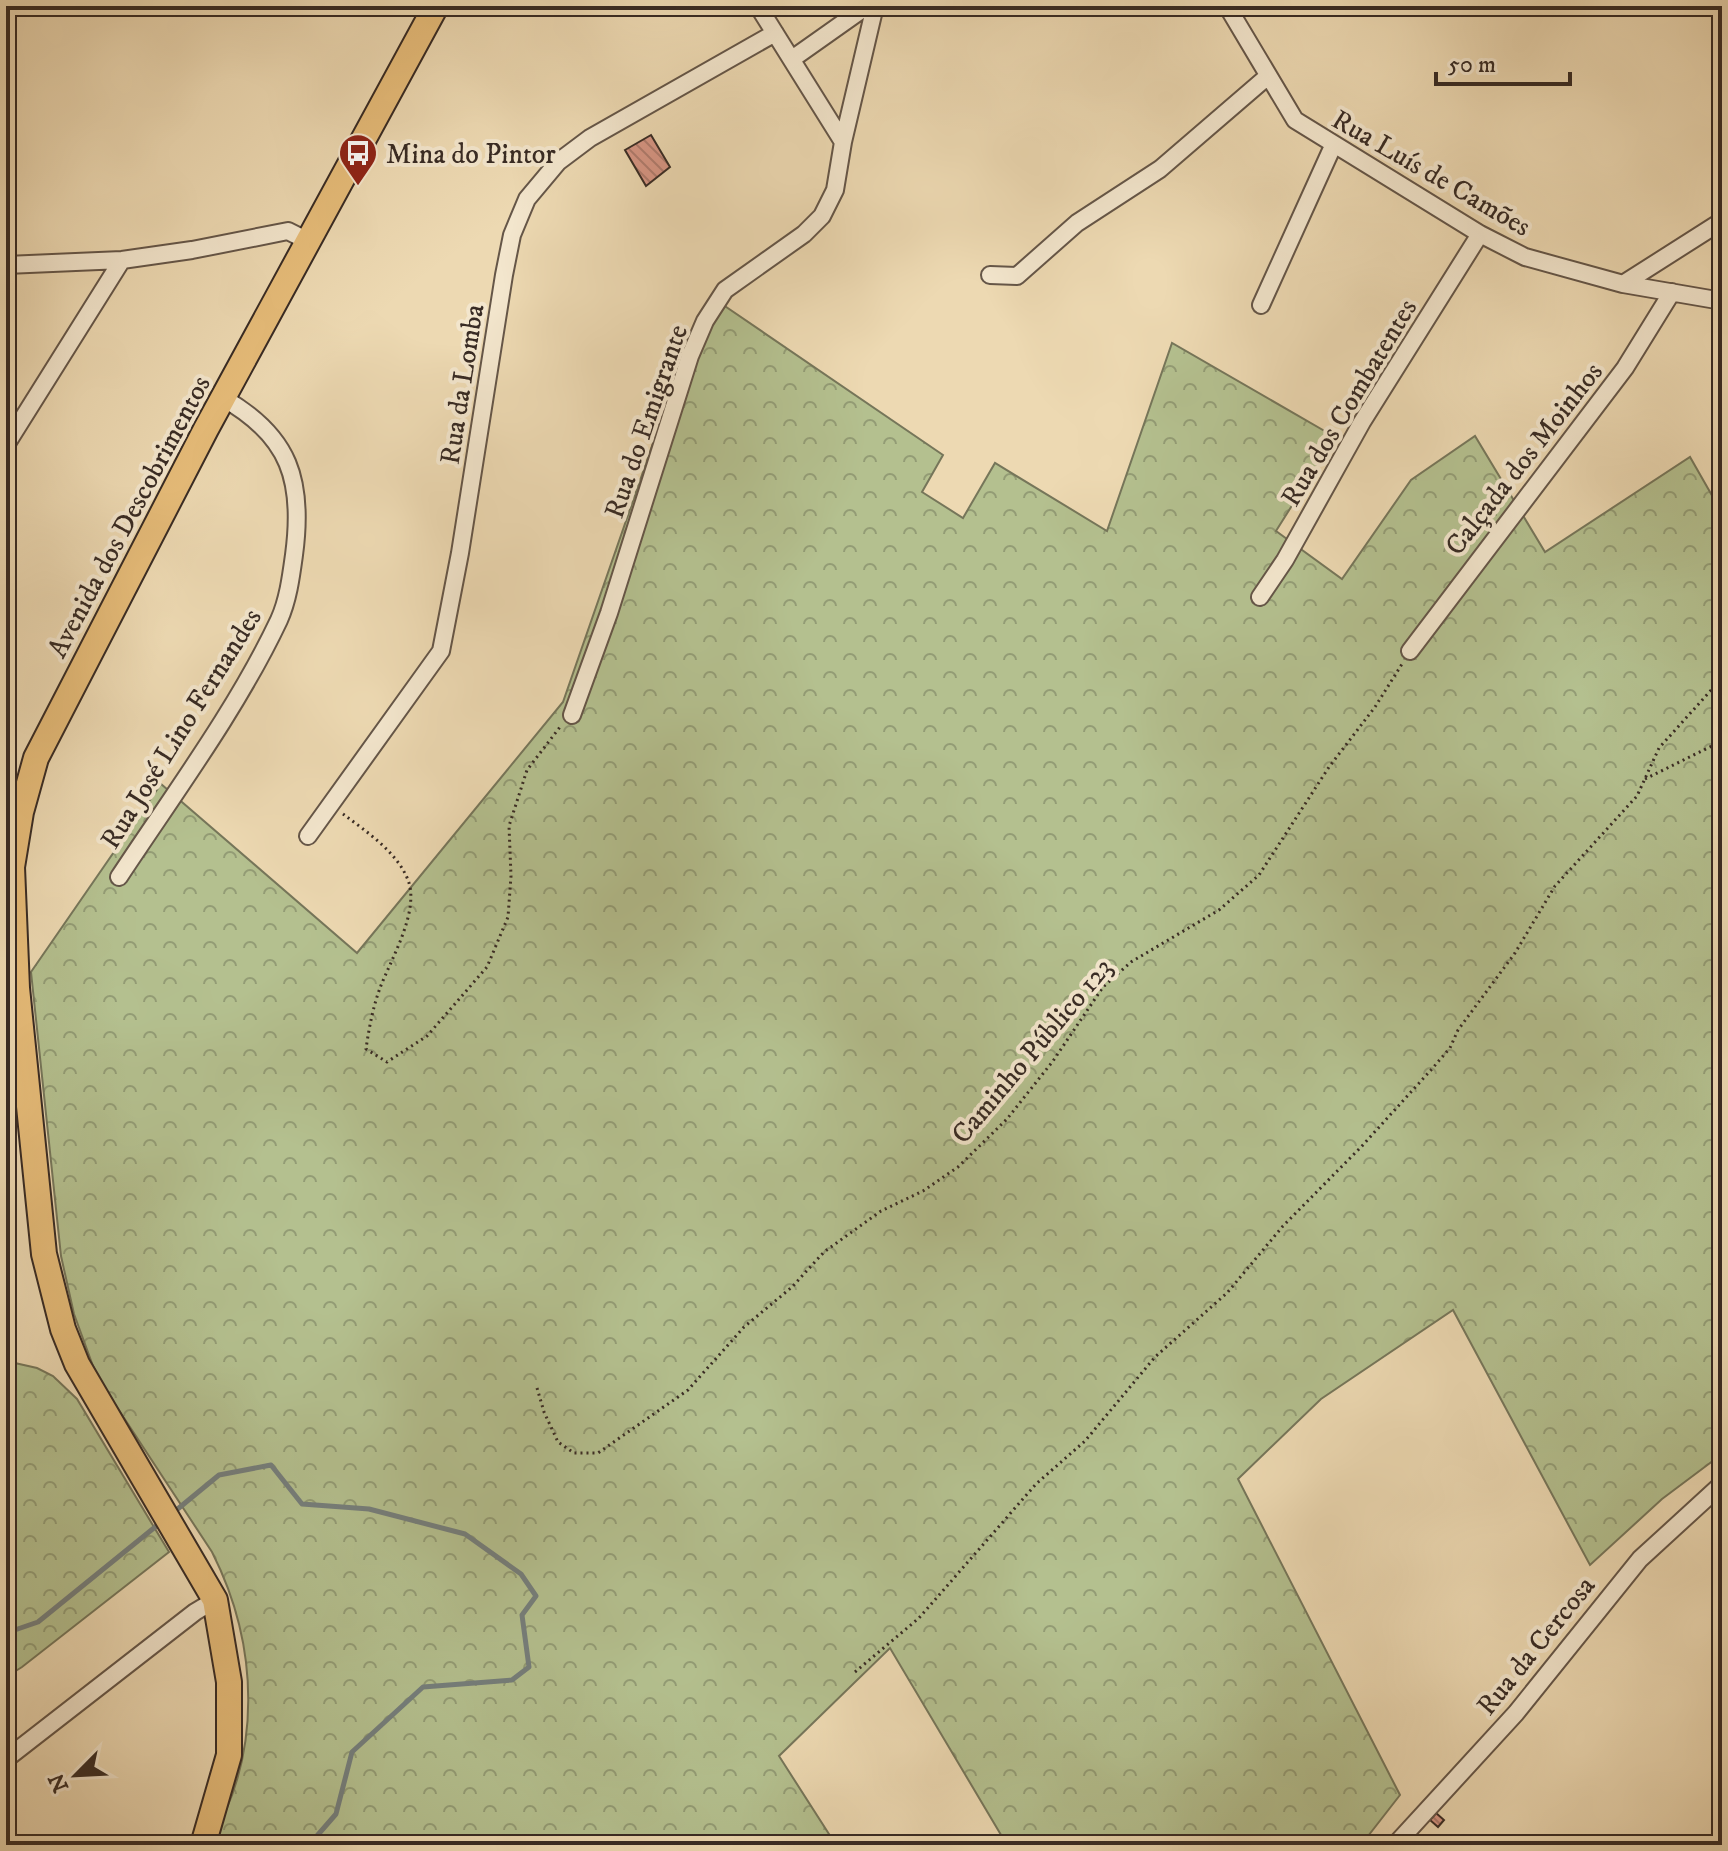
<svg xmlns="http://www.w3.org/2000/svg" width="1728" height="1851" viewBox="0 0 1728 1851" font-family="'IM FELL DW Pica',serif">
<defs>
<pattern id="forest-crowns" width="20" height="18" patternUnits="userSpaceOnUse" patternTransform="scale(2)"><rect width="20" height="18" fill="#b4c08f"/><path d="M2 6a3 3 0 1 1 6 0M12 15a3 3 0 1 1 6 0" fill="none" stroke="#939c75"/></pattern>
<pattern id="building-back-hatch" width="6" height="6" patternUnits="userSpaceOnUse" patternTransform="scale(2)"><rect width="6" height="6" fill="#d89685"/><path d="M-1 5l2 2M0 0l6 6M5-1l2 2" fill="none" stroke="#b07b6d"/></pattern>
</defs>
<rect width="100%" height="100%" fill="#edd9b2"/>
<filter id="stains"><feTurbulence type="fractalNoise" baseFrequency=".0025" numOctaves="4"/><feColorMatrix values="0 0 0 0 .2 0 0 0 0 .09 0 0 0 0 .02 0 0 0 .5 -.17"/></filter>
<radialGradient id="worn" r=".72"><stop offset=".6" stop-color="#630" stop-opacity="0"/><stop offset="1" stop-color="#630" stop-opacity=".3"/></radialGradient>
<path fill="url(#forest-crowns)" stroke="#76765a" stroke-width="2" d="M713 298 943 455 922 492 963 518 995 463 1107 531 1172 343 1335 437 1276 531 1342 579 1411 480 1475 436 1545 552 1690 457 1722 513V1454L1662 1499 1590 1565 1453 1310 1321 1399 1238 1479 1400 1795 1361 1845H1007L890 1648 779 1756 836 1845H208C263 1755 259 1645 212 1552L105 1389 93 1366 74 1314 61 1256 31 972 161 784 357 953 563 702 683 357Z
M6 1361 37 1368 53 1376 77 1399 169 1552 22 1667 6 1677Z"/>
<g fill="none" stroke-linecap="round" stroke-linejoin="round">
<path stroke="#757f7d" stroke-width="5" d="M174 1512 219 1475 271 1465 302 1504 369 1509 465 1534 521 1574 536 1596 522 1615 529 1667 512 1680 423 1687 352 1752 336 1814 309 1845
M6 1633 38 1622 160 1523"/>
</g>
<path fill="url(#building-back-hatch)" stroke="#382b24" stroke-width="2" d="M651 135 670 167 646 186 625 150Z
M1489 1699 1498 1706 1491 1714 1483 1706Z
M1436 1813 1444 1820 1438 1827 1430 1820Z"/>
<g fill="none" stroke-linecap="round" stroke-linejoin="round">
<g stroke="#655648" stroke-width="20">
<path id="minor" d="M758 6 843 142 875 6
M1227 6 1295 120 1480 234 1525 257 1623 284 1722 301
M792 59 867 6
M6 265 122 260 192 250 288 231 308 241
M990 275 1017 276 1077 223 1160 169 1268 76
M1623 284 1722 221
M1261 305 1333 146
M6 445 122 260
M1260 597 1285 560 1362 422 1480 234
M1410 651 1625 368 1672 292
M572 715 609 613 690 356 705 321 725 290 804 234 822 216 835 190 843 142
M308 836 441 651 460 553 504 275 512 235 527 199 558 162 590 138 775 33
M119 877C173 795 237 709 279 620 288 600 291 577 294 555 304 481 290 436 223 398
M6 1759 195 1612 215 1600
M1395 1845 1516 1713 1640 1559 1722 1484"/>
</g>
<g stroke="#382b24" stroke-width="28">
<path id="primary" d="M203 1845 229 1755V1682L215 1600 77 1364 63 1329 44 1254 17 988 12 867 21 812 36 758 206 429 436 6"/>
</g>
<path stroke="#382b24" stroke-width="3" stroke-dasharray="2 4" stroke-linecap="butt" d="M1645 779 1722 741
M343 814C367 832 397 852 408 880 420 911 391 959 380 988 373 1007 369 1028 366 1049L387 1062 427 1036 487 967 508 917 511 876 509 826 527 770 560 727
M537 1388 544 1412 558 1442 574 1453H598L688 1390 744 1327 792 1287 824 1252 881 1211 923 1191 958 1167 1007 1119 1053 1061 1103 987 1131 962 1219 910 1259 875 1329 767 1375 707 1402 664
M855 1672 919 1618 1036 1484 1085 1441 1155 1357 1227 1293 1283 1226 1361 1147 1431 1070 1450 1048 1458 1030 1515 953 1555 886 1637 796 1659 748 1722 678"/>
<use href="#minor" stroke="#f3e6cd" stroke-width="16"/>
<use href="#primary" stroke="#e6bc79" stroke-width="24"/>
</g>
<defs>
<g id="bus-pin" transform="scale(2)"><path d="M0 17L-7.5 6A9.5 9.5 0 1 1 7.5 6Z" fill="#8f2418" stroke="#f3e6cd"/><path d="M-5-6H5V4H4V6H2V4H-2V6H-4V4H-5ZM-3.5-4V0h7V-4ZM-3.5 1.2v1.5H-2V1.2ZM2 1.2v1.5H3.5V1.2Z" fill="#fff"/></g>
</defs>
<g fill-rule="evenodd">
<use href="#bus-pin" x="358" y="153"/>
</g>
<g text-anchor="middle" stroke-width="8" stroke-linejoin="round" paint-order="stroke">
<g font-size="28" fill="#382b24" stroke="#f3e6cd" text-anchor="start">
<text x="386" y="163">Mina do Pintor</text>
</g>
<g font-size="28" fill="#382b24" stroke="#f3e6cd">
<text transform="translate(1432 172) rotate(30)" y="10">Rua Luís de Camões</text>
<text transform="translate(461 384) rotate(-81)" y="10">Rua da Lomba</text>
<text transform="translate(1348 402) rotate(-59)" y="10">Rua dos Combatentes</text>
<text transform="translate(645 421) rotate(-71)" y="10">Rua do Emigrante</text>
<text transform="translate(1523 458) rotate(-52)" y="10">Calçada dos Moinhos</text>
<text transform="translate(128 516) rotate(-62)" y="10">Avenida dos Descobrimentos</text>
<text transform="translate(180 728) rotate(-58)" y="10">Rua José Lino Fernandes</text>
<text transform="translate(1031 1050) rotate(-50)" y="10">Caminho Público 123</text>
<text transform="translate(1535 1645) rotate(-51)" y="10">Rua da Cercosa</text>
</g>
</g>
<rect width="1728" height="1851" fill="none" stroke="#edd9b2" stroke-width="32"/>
<rect x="8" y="8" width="1712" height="1835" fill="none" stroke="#382b24" stroke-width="4"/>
<rect x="16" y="16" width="1696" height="1819" fill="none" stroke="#382b24" stroke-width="2"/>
<g transform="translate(76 1775) rotate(246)" stroke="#f3e6cd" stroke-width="6" paint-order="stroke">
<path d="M0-6L14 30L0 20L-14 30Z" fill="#382b24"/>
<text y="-12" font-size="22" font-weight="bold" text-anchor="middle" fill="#382b24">N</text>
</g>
<path d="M1436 72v12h134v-12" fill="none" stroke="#382b24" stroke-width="4"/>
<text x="1448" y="72" font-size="24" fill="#382b24" stroke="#f3e6cd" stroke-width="6" paint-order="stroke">50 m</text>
<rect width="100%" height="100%" filter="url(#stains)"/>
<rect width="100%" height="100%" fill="url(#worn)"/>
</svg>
